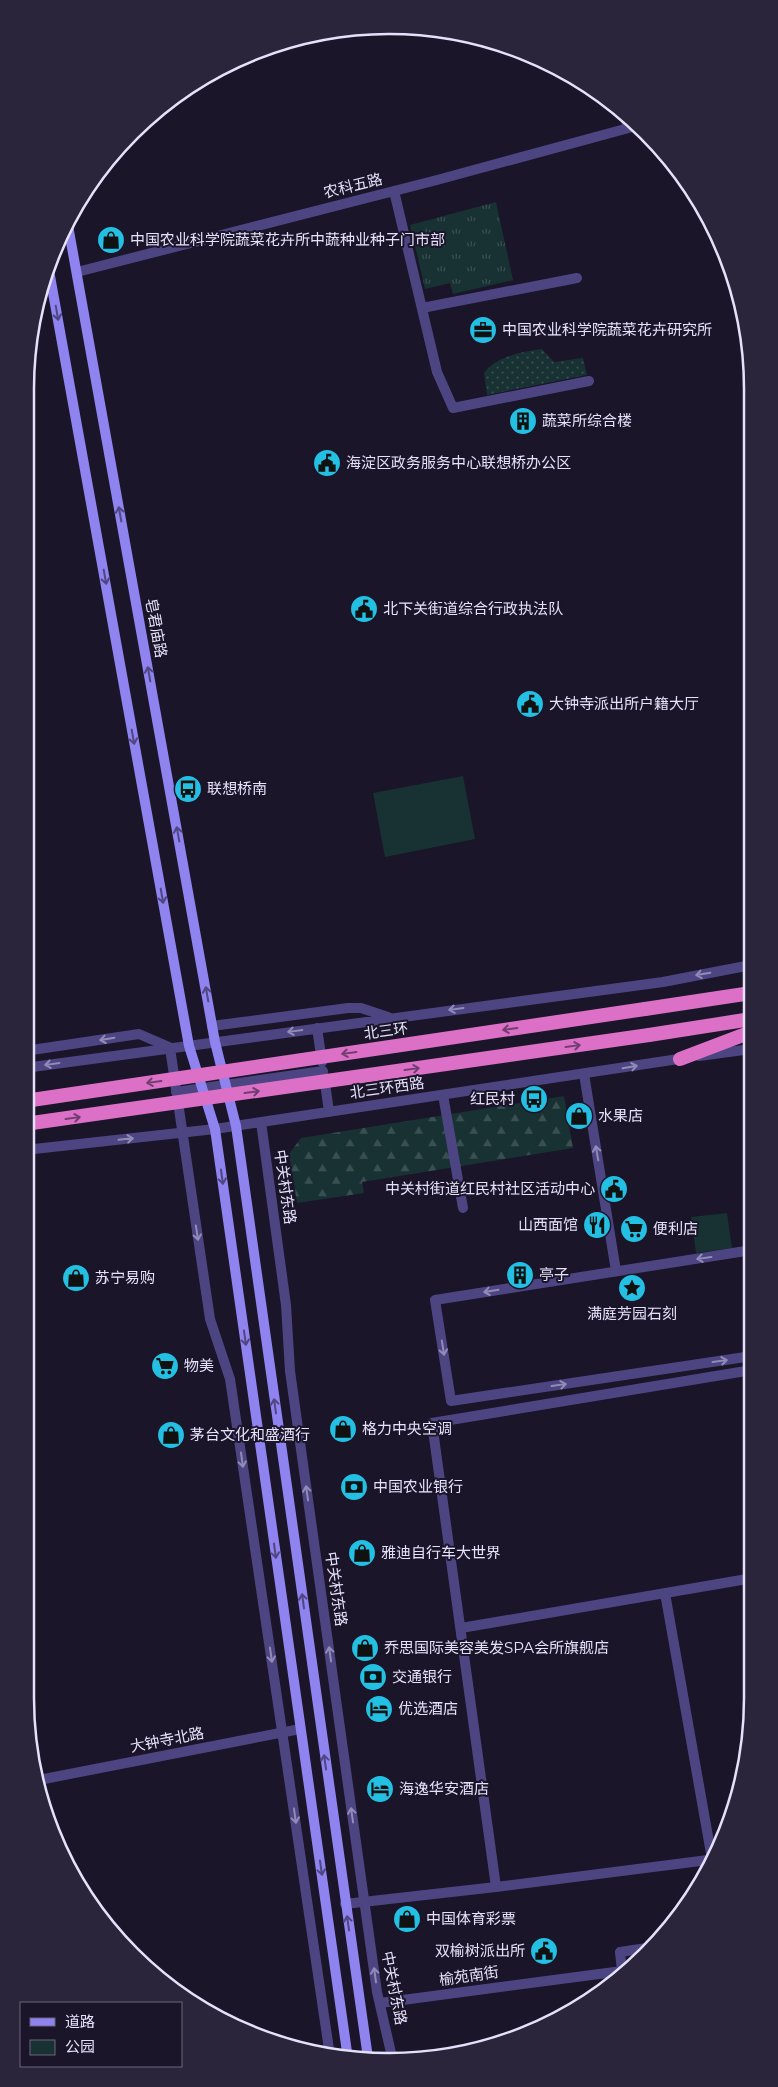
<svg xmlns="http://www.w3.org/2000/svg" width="778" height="2087" viewBox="0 0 778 2087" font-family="Montserrat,'Noto Sans SC',sans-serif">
<defs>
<pattern id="grass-tufts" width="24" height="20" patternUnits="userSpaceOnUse" patternTransform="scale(1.25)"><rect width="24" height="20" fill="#183133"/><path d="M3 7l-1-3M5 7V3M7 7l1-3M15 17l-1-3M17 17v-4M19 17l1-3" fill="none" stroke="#3a4f51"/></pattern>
<pattern id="forest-firs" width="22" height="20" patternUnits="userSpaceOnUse" patternTransform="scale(1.25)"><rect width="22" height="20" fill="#183133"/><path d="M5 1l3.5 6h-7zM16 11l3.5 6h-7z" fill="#3a4f51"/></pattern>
<pattern id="garden-dots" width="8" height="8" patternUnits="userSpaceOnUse" patternTransform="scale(1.25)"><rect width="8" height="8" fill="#183133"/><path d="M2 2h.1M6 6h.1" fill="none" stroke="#3a4f51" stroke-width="1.8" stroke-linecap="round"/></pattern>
</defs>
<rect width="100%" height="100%" fill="#1a1529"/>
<path fill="url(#grass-tufts)" d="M496 202 513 280 453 294 450 283 425 289 410 225Z"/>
<path fill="url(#forest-firs)" d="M564 1096 573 1148 362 1182 364 1193 297 1203 289 1154 301 1138Z"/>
<path fill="#183133" d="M463 776 475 839 385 857 373 793Z
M727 1213 732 1248 696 1253 691 1217Z"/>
<path fill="url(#garden-dots)" d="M542 349 554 362 583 358 587 375 487 395 484 373C496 356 522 352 542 349Z"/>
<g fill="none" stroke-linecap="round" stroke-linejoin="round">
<path stroke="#4d4582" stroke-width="10" d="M625 116 628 128
M394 191 437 372 453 408 589 381
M77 272 437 180 636 126
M422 308 577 278
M584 1074 616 1271
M443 1095 463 1208
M752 1250 435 1300 451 1401 752 1356
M665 1593 712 1859
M461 1628 753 1578
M39 1780 300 1729
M496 1887 432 1423 752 1370
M345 1904 496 1887 716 1859
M622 1971 620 1952 647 1948
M380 2003 622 1971"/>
<path stroke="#4d4582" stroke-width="10" d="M212 1026 348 1008H361L388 1017
M317 1028 322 1062
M170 1048 210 1319 230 1379 330 2056
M25 1051 139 1034 169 1047
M699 1056 751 1049
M25 1068 663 982 751 965
M324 1076 329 1112
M176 1092 323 1071
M261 1122 286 1305 290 1371 377 1992 392 2057
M25 1150 215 1129 685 1058"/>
<path stroke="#8f83ef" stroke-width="10" d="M67 220 215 1042 236 1126 368 2058
M48 265 189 1046 215 1129 348 2059"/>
<path stroke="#dc70c6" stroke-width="14" d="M645 1009 751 993
M649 1035 751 1019
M680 1059 751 1032"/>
<path stroke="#dc70c6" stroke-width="14" d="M25 1101 645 1009
M25 1124 649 1035"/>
</g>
<defs><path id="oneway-shaft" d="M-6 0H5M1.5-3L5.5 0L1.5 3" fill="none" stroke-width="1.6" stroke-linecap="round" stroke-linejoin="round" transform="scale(1.25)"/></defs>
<g stroke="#4f4682">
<use href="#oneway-shaft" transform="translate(57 313) rotate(80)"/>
<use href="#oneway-shaft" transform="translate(120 514) rotate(-100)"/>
<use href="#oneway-shaft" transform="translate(105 577) rotate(80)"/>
<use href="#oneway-shaft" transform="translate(149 674) rotate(-100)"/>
<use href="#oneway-shaft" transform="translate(133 737) rotate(80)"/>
<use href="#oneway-shaft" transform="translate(178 834) rotate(-100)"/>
<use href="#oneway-shaft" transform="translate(162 896) rotate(80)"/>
<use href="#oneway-shaft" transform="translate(207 994) rotate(-100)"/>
<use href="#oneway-shaft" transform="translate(222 1177) rotate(82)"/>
<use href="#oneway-shaft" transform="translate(245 1338) rotate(82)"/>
<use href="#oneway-shaft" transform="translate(275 1406) rotate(-98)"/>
<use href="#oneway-shaft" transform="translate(275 1551) rotate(82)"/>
<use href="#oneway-shaft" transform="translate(303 1601) rotate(-98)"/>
<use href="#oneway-shaft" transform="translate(325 1762) rotate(-98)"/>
<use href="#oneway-shaft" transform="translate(321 1868) rotate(82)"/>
<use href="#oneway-shaft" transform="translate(348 1923) rotate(-98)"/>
</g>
<g stroke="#928bb8">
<use href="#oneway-shaft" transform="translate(703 974) rotate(170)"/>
<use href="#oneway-shaft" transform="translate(456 1009) rotate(172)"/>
<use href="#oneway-shaft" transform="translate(295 1031) rotate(172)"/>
<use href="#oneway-shaft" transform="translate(107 1039) rotate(171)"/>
<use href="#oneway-shaft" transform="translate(52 1064) rotate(172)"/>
<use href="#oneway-shaft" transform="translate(630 1067) rotate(-9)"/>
<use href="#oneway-shaft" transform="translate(126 1139) rotate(-6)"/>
<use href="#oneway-shaft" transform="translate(597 1153) rotate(-100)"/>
<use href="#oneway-shaft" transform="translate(197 1233) rotate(81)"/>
<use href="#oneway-shaft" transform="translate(704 1258) rotate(172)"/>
<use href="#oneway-shaft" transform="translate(491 1291) rotate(171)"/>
<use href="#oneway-shaft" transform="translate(443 1348) rotate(81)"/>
<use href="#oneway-shaft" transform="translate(720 1361) rotate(-8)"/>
<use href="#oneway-shaft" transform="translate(559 1385) rotate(-8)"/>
<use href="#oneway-shaft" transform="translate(242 1460) rotate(82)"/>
<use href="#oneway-shaft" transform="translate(307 1493) rotate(-98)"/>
<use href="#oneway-shaft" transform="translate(330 1654) rotate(-98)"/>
<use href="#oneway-shaft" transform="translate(271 1655) rotate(82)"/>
<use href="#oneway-shaft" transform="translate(352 1815) rotate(-98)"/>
<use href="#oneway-shaft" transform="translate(295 1816) rotate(82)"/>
<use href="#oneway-shaft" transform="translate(375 1975) rotate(-98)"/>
</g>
<g stroke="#713e70">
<use href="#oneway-shaft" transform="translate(510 1029) rotate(172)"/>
<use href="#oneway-shaft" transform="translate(573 1046) rotate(-8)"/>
<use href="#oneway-shaft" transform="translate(349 1053) rotate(172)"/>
<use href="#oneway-shaft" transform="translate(412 1069) rotate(-8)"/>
<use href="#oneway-shaft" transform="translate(154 1082) rotate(172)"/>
<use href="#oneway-shaft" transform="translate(252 1092) rotate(-8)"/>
<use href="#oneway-shaft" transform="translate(73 1118) rotate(-8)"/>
</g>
<defs>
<g id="shop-disc" transform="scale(1.4375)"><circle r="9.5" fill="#24c0e3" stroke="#1a1529"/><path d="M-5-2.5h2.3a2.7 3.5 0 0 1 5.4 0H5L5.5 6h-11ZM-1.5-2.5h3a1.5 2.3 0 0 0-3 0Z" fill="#111"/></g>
<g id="office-disc" transform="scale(1.4375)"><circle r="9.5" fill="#24c0e3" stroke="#1a1529"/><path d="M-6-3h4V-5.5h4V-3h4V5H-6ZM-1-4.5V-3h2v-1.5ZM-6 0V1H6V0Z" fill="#111"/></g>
<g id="building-disc" transform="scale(1.4375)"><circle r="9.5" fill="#24c0e3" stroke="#1a1529"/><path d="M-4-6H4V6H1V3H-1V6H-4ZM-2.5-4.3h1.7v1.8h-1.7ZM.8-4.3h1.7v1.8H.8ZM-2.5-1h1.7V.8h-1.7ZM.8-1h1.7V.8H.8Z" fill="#111"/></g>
<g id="civic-disc" transform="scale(1.4375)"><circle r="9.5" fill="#24c0e3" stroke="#1a1529"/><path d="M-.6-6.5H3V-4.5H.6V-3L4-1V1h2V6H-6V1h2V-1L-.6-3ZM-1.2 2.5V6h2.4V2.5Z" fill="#111"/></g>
<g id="bus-disc" transform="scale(1.4375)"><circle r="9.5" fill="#24c0e3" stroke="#1a1529"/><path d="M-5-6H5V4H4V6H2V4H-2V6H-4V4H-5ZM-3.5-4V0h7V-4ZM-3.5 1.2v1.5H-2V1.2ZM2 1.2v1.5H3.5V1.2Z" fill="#111"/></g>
<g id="restaurant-disc" transform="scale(1.4375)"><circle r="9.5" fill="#24c0e3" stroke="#1a1529"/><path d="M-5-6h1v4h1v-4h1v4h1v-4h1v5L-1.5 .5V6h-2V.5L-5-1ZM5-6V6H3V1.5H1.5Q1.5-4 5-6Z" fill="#111"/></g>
<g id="supermarket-disc" transform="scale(1.4375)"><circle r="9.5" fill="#24c0e3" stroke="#1a1529"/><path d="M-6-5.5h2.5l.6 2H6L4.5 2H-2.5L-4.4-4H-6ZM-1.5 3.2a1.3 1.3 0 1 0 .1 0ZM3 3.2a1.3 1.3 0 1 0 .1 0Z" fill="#111"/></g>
<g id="sight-disc" transform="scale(1.4375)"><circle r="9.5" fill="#24c0e3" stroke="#1a1529"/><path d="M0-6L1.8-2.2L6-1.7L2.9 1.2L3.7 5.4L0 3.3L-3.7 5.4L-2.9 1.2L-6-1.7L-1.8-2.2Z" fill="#111"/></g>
<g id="bank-disc" transform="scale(1.4375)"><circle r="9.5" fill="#24c0e3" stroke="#1a1529"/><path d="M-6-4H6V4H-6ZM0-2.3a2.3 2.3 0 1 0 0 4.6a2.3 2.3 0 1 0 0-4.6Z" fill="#111"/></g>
<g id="hotel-disc" transform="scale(1.4375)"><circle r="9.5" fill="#24c0e3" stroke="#1a1529"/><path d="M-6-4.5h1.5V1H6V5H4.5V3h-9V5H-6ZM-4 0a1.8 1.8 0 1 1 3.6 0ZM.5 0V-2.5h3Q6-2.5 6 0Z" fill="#111"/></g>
</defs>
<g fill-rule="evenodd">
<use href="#shop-disc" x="111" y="240"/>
<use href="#office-disc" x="483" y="330"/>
<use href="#building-disc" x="523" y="421"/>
<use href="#civic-disc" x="327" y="463"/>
<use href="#civic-disc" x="364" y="609"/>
<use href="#civic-disc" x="530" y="704"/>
<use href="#bus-disc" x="188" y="789"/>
<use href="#bus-disc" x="534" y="1099"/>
<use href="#shop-disc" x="579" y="1116"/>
<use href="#civic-disc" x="614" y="1189"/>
<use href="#restaurant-disc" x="597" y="1225"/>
<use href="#supermarket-disc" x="634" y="1229"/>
<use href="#building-disc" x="520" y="1275"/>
<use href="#shop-disc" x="76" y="1278"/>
<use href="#sight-disc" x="632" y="1288"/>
<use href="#supermarket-disc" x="165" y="1366"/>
<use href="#shop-disc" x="343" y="1429"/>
<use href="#shop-disc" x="171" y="1435"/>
<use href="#bank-disc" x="354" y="1487"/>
<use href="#shop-disc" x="362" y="1553"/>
<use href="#shop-disc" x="365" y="1648"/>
<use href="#bank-disc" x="373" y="1677"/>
<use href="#hotel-disc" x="379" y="1709"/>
<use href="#hotel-disc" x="380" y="1789"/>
<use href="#shop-disc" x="407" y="1919"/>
<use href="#civic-disc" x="544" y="1951"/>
</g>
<g text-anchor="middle" stroke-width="4" stroke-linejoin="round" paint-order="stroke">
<g font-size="15" fill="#e6e1fb" stroke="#1a1529">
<text transform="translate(353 186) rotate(-14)" y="5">农科五路</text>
<text transform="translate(156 628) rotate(80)" y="5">皂君庙路</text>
<text transform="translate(386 1031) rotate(-8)" y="5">北三环</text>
<text transform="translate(387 1088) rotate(-8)" y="5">北三环西路</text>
<text transform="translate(285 1187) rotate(82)" y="5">中关村东路</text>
<text transform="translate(336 1589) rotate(82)" y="5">中关村东路</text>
<text transform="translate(167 1740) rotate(-11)" y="5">大钟寺北路</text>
<text transform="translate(469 1976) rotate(-8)" y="5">榆苑南街</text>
<text transform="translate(394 1988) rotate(79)" y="5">中关村东路</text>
</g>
<g font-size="15" fill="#e6e1fb" stroke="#1a1529" text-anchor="start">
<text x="130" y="245">中国农业科学院蔬菜花卉所中蔬种业种子门市部</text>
<text x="502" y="335">中国农业科学院蔬菜花卉研究所</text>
<text x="542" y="426">蔬菜所综合楼</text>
<text x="346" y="468">海淀区政务服务中心联想桥办公区</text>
<text x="383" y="614">北下关街道综合行政执法队</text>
<text x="549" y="709">大钟寺派出所户籍大厅</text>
<text x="207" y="794">联想桥南</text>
<text x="515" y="1104" text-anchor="end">红民村</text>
<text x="598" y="1121">水果店</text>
<text x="595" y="1194" text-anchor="end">中关村街道红民村社区活动中心</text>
<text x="578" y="1230" text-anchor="end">山西面馆</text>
<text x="653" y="1234">便利店</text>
<text x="539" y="1280">亭子</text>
<text x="95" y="1283">苏宁易购</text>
<text x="632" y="1319" text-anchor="middle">满庭芳园石刻</text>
<text x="184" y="1371">物美</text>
<text x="362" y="1434">格力中央空调</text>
<text x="190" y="1440">茅台文化和盛酒行</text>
<text x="373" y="1492">中国农业银行</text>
<text x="381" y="1558">雅迪自行车大世界</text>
<text x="384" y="1653">乔思国际美容美发SPA会所旗舰店</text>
<text x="392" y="1682">交通银行</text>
<text x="398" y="1714">优选酒店</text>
<text x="399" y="1794">海逸华安酒店</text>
<text x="426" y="1924">中国体育彩票</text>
<text x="525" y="1956" text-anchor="end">双榆树派出所</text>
</g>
</g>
<path d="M0 0H778V2087H0ZM389 34H389A355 355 0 0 1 744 389V1698A355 355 0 0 1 389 2053H389A355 355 0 0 1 34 1698V389A355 355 0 0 1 389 34Z" fill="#2a253a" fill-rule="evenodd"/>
<path fill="none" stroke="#e6e1fb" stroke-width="2.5" d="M389 34H389A355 355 0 0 1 744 389V1698A355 355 0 0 1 389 2053H389A355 355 0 0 1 34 1698V389A355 355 0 0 1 389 34Z"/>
<rect x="20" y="2002" width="162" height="65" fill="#1a1529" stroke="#6c677d"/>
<rect x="30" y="2018" width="25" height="8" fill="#8f83ef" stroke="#6c677d"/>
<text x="65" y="2027" font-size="15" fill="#e6e1fb">道路</text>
<rect x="30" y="2040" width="25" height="15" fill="#183133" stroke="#6c677d"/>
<text x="65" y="2052" font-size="15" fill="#e6e1fb">公园</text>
</svg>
